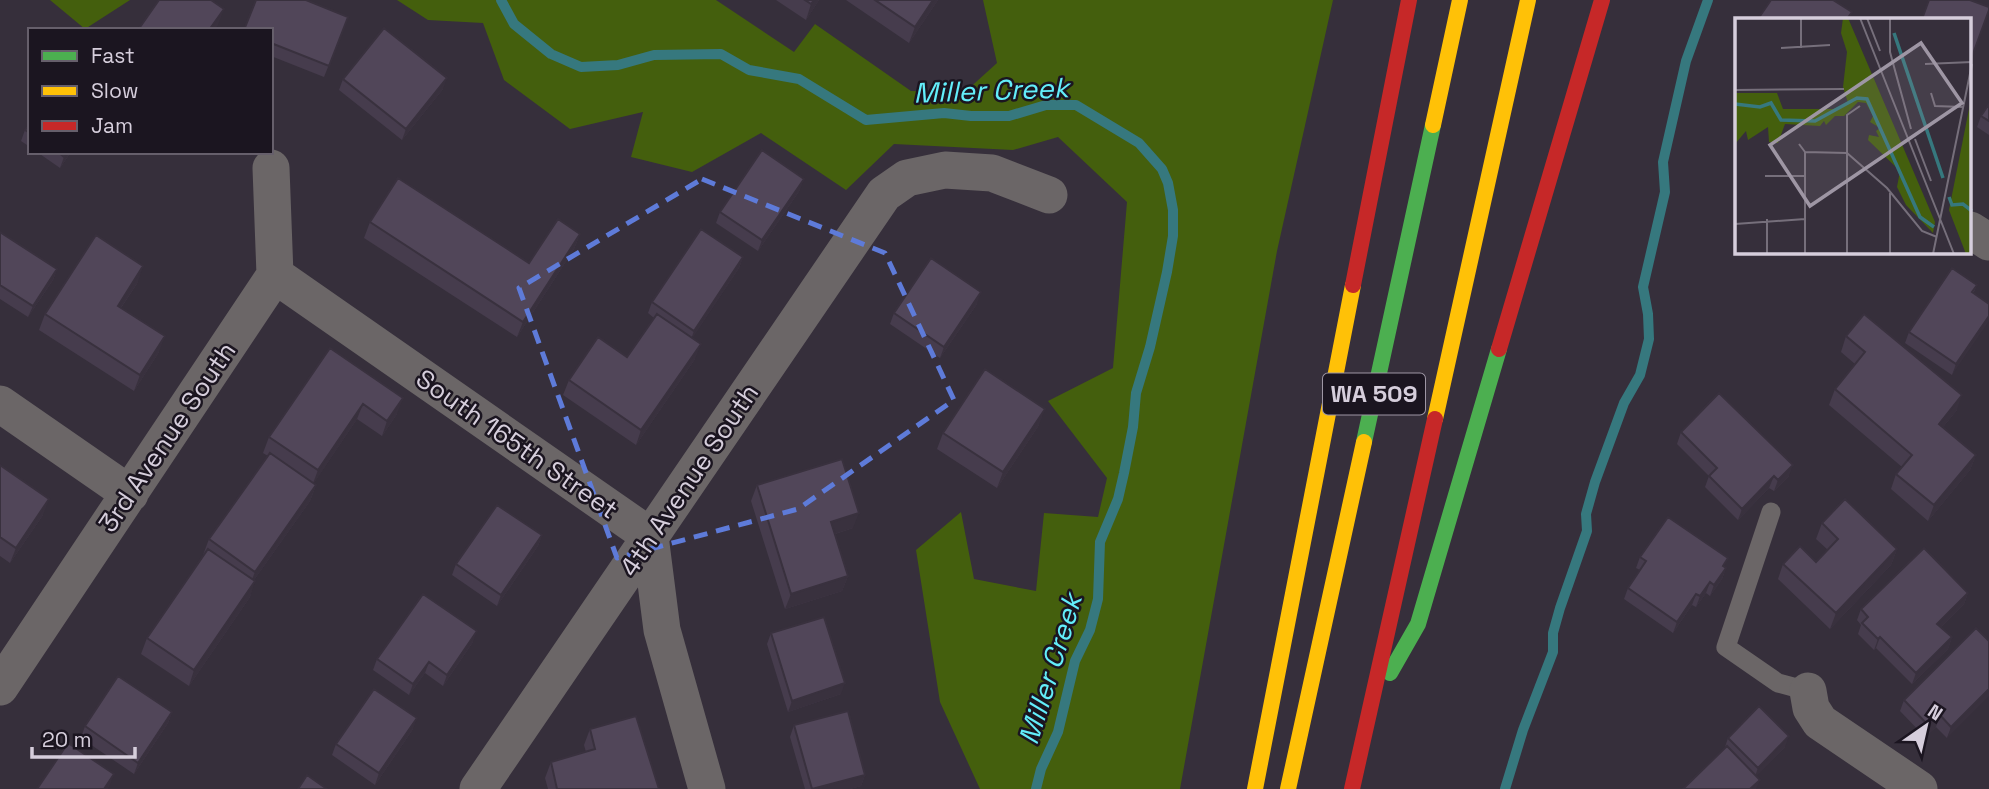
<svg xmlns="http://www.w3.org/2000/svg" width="1989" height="789" viewBox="0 0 1989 789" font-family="'Space Grotesk',sans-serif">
<rect width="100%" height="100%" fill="#362f3b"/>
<path fill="#445f0d" d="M50 0H130L85 29Z
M397 0H716L794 52 815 24 911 91 965 92 997 63 983 0H1333L1277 251 1180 789H980L940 702 916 550 961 512 974 579 1036 591 1044 513 1098 517 1107 478 1048 401 1113 368 1127 202 1058 137 1013 150 894 144 846 190 761 133 692 172 631 157 643 112 570 129 504 80 483 23 428 20Z"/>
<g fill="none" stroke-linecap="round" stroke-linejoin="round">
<path stroke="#36787e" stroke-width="10" d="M501 0 514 24 551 54 581 67 618 65 654 55 721 54 749 70 799 79 866 120 944 113 971 116H1009L1046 105H1076L1139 143 1162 169 1168 183 1173 210V236L1167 272 1150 347 1136 393 1133 427 1124 473 1118 499 1100 542 1098 599 1090 630 1075 661 1058 732 1041 769 1036 789
M1505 789 1523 730 1553 652V633L1560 608 1587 531 1586 514 1595 482 1624 403 1640 375 1649 339 1648 314 1643 287 1665 192 1663 162 1686 61 1708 0"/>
<path stroke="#6b6667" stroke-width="19" d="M1771 512 1726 647 1778 683 1808 691"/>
<path stroke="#6b6667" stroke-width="37" d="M1970 230 1989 242
M275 275 650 536 662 630 707 789
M0 404 130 494
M0 687 275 275 271 168
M1808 691 1811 708 1820 722 1919 789
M478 789 884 194 907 178 945 170 992 173 1049 195"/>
<path stroke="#4caf50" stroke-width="16" d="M1364 442 1433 125
M1390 673 1418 624 1499 349"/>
<path stroke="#ffc107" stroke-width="16" d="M1433 125 1460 0
M1435 419 1528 0
M1255 789 1353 285
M1288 789 1364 442"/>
<path stroke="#c62828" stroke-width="16" d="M1353 285 1409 0
M1499 349 1602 0
M1352 789 1435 419"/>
</g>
<path fill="#463c4d" d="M776 0H819L806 20Z
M846 0H938L909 43Z
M348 17 324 77 271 56V30Z
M343 79 443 89 402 140 339 90Z
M1989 104V135L1977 127 1981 116Z
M30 124V147L21 141 25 130Z
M37 152H71L60 168Z
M800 190 758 251 716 223 720 212Z
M370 222 529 263 580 234 574 249 517 337 364 238Z
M0 232 57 269 53 280 28 317 0 299Z
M743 257 739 268 692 338 695 359 636 445 563 395 569 380 627 357 654 318 648 313 652 302Z
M138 282 121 308 159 352 134 391 39 330 45 314Z
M1977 285 1973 294 1989 304 1952 375 1905 343 1909 332Z
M977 304 940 358 890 324 894 313Z
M1846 336 1957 410 1943 427 1976 455 1970 470 1928 521 1891 489 1896 474 1902 467 1829 405 1835 389 1855 364 1841 352Z
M330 348 397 414 382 436 357 419 313 484 316 485 310 501 254 580 250 597 189 686 141 654 147 638 204 556 203 555 209 539 268 456 263 453 269 437Z
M1039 425 997 488 937 449 943 433Z
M1681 432 1789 476 1774 491 1769 488 1738 520 1705 487 1709 476 1677 444Z
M0 465 43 515 10 563 0 556Z
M757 485 853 528 835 534 848 576 842 591 785 609 751 501Z
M1822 523 1897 549 1891 565 1830 629 1778 579 1783 564 1816 562 1828 550 1816 539Z
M542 535 538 546 497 606 452 575 456 564Z
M1640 557 1725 567 1726 568 1722 579 1710 596 1706 593 1696 607 1692 605 1673 633 1624 599 1628 588 1640 570 1636 568Z
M1968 593 1964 604 1941 627 1952 637 1948 649 1912 684 1876 648 1874 650 1858 634 1861 625 1857 620 1861 609Z
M771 633 841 694 788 712 767 644Z
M1989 641 1947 738 1936 727 1925 737 1900 711 1904 700Z
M473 642 443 686 425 673 409 695 373 670 377 659Z
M172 712 168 723 134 774 81 738 85 726Z
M794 725 865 775 861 786 850 789H805L790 737Z
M413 729 375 785 332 755 336 744Z
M590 729 659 789H548L545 778 551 762 586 752 584 745Z
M1728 738 1785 747 1756 776 1724 750Z"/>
<path fill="#39313e" d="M814 0H819L806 20 811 4Z
M933 0H938L909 43 915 27Z
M224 9 218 25 215 30H209Z
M447 78 443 89 402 140 406 129Z
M67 152H71L60 168 64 157Z
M804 179 800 190 758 251 762 240Z
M580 234 574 249 517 337 523 322Z
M743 257 739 268 690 342 694 331Z
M143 266 138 282 112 321 118 306Z
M57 269 53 280 28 317 33 306Z
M981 292 977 304 940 358 944 347Z
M1989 316V321L1952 375 1956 364Z
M165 336 159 352 134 391 140 375Z
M701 344 695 359 636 445 641 430Z
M1962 395 1957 410 1933 439 1939 424Z
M403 398 397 414 382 436 387 421Z
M363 404 357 419 312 486 318 470Z
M1045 409 1039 425 997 488 1003 472Z
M1976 455 1970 470 1928 521 1934 505Z
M1793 465 1789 476 1774 491 1778 480Z
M1774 476 1769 488 1738 520 1742 509Z
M316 485 310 501 249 587 255 572Z
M49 499 43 515 10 563 16 548Z
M859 513 853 528 825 537 831 522Z
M542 535 538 546 497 606 501 595Z
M1897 549 1891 565 1830 629 1836 613Z
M1726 568 1722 579 1710 596 1714 585Z
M848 576 842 591 785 609 791 594Z
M255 581 250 597 189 686 194 670Z
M1710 582 1706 593 1696 607 1700 596Z
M1968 593 1964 604 1933 635 1937 624Z
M1696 594 1692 605 1673 633 1677 622Z
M477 631 473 642 443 686 447 675Z
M1880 637 1876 648 1874 650 1878 639Z
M1952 637 1948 649 1912 684 1916 673Z
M429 662 425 673 409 695 413 684Z
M845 683 841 694 788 712 792 701Z
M1989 689V696L1947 738 1951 727Z
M172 712 168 723 134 774 138 763Z
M1940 715 1936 727 1925 737 1929 726Z
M417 718 413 729 375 785 379 773Z
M1789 736 1785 747 1754 779 1758 768Z
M114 774 110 785 108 789H104Z
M865 775 861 786 850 789H815Z
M1760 780 1756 789H1750Z"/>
<path fill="#514659" stroke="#39313e" stroke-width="2" d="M159 0H211L224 9 209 30H138Z
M256 0H306L348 17 329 66 271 43V30H244Z
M805 0H814L811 4Z
M875 0H933L915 27Z
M1771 0H1833L1852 12 1847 19H1758Z
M1929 0H1970L1989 7V10L1970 62V19H1922Z
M384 28 447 78 406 129 343 79Z
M1989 104V121L1981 116Z
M30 124V133L25 130Z
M762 150 804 179 762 240 720 212Z
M58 152H67L64 157Z
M398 178 529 263 558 219 580 234 523 322 370 222Z
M701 229 743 257 694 331 652 302Z
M0 232 57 269 33 306 0 285Z
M96 235 143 266 118 306 165 336 140 375 45 314Z
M931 258 981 292 944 347 894 313Z
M1952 268 1977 285 1972 292 1989 304V316L1956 364 1909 332Z
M657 314 701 344 641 430 569 380 598 337 627 357Z
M1864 314 1962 395 1939 424 1976 455 1934 505 1896 474 1912 455 1835 389 1865 352 1846 336Z
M330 348 403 398 387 421 363 404 318 470 269 437Z
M985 369 1045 409 1003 472 943 433Z
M1719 393 1793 465 1778 480 1774 476 1742 509 1709 476 1717 468 1681 432Z
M270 453 316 485 255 572 209 539Z
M842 459 859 513 831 522 848 576 791 594 757 485Z
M0 465 49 499 16 548 0 537Z
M1845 499 1897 549 1836 613 1783 564 1800 546 1816 562 1838 539 1822 523Z
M497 505 542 535 501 595 456 564Z
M1668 517 1728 558 1723 566 1726 568 1714 585 1710 582 1700 596 1696 594 1677 622 1628 588 1646 561 1640 557Z
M1924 548 1968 593 1937 624 1952 637 1916 673 1880 637 1878 639 1862 623 1868 617 1861 609Z
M208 549 255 581 194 670 147 638Z
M423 594 477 631 447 675 429 662 413 684 377 659Z
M824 617 845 683 792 701 771 633Z
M1976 628 1989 641V689L1951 727 1940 715 1929 726 1904 700Z
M118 676 172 712 138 763 85 726Z
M374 689 417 718 379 773 336 744Z
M1759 706 1789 736 1758 768 1728 738Z
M848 711 865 775 812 789 794 725Z
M636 716 659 789H557L551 762 595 749 590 729Z
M68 743 114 774 104 789H37Z
M1727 746 1760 780 1750 789H1683Z
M307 775 327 789H298Z"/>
<path fill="none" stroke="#5e7bd9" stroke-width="5" stroke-dasharray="14 9" stroke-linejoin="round" d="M702 179 885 253 954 400 798 509 617 558 519 288Z"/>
<g text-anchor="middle" stroke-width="5" stroke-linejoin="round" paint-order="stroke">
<rect fill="#1b1520" stroke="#9e96a4" stroke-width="2" x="1323" y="373.5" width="102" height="41" rx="5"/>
<g font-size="24" font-weight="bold" fill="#d6cedc">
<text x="1374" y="402">WA 509</text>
</g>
<g font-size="26" fill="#d6cedc" stroke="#1b1520">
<text transform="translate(167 437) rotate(-56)" y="9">3rd Avenue South</text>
<text transform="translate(517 444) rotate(35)" y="9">South 165th Street</text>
<text transform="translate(689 480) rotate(-56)" y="9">4th Avenue South</text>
</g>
<g font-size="28" font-style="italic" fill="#63eefa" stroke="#1b1520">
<text transform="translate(991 90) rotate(-2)" y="10">Miller Creek</text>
<text transform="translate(1050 669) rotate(-73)" y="10">Miller Creek</text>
</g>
</g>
<g transform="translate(1735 18)">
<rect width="236" height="236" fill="#362f3b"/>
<path d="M108 0H113L200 204 198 215 171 187 162 169 165 153 133 122 134 117 144 119 141 113 145 110 135 104 138 98 131 85 123 84 109 98H100L91 107 89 103 85 108 50 106 43 125 34 124 33 109 13 122 11 113 0 126V75H42L48 91H98L113 85 108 69 112 34 106 15ZM236 81 237 236H231L214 192Z" fill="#445f0d"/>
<path fill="none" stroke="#36787e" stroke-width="3.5" d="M159 15 208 160M0 86 25 89 36 85 46 102 80 103 122 80 132 81 185 199 199 209M214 179 217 187 228 186 237 193"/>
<path fill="none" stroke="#766f7b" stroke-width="2" d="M125 0 219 236M132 0 145 33M155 0V34L176 111M0 10V36M46 30 95 27M66 30V0M190 46 237 44M0 72 109 71M196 75 200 88 228 89M180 121 196 163M64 126 70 134V236M70 134 112 135 152 170 187 213 202 219M30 158H70M0 206 70 201M32 236V201M112 236V97L125 88M155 236V175M198 236 237 46"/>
<path fill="#9e96a4" fill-opacity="0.15" stroke="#9e96a4" stroke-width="3.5" d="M186 25 227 85 75 188 35 127Z"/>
<rect width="236" height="236" fill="none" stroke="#d6cedc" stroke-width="3.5"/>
</g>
<rect x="28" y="28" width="245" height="126" fill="#1b1520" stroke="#665f6b" stroke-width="2"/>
<rect x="42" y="51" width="35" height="10" fill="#4caf50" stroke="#665f6b" stroke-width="2"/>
<text x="91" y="63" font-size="21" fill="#d6cedc">Fast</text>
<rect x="42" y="86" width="35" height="10" fill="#ffc107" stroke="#665f6b" stroke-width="2"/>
<text x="91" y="98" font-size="21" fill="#d6cedc">Slow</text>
<rect x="42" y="121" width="35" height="10" fill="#c62828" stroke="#665f6b" stroke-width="2"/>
<text x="91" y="133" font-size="21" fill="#d6cedc">Jam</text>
<g transform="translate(1926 726) rotate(34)" stroke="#1b1520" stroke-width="5" paint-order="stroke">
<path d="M0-5L12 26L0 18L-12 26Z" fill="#d6cedc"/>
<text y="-10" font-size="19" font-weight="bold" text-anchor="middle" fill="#d6cedc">N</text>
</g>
<path d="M32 747v10h103v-10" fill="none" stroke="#d6cedc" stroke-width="3.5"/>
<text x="42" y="747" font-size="21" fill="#d6cedc" stroke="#1b1520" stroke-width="5" paint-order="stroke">20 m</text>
</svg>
